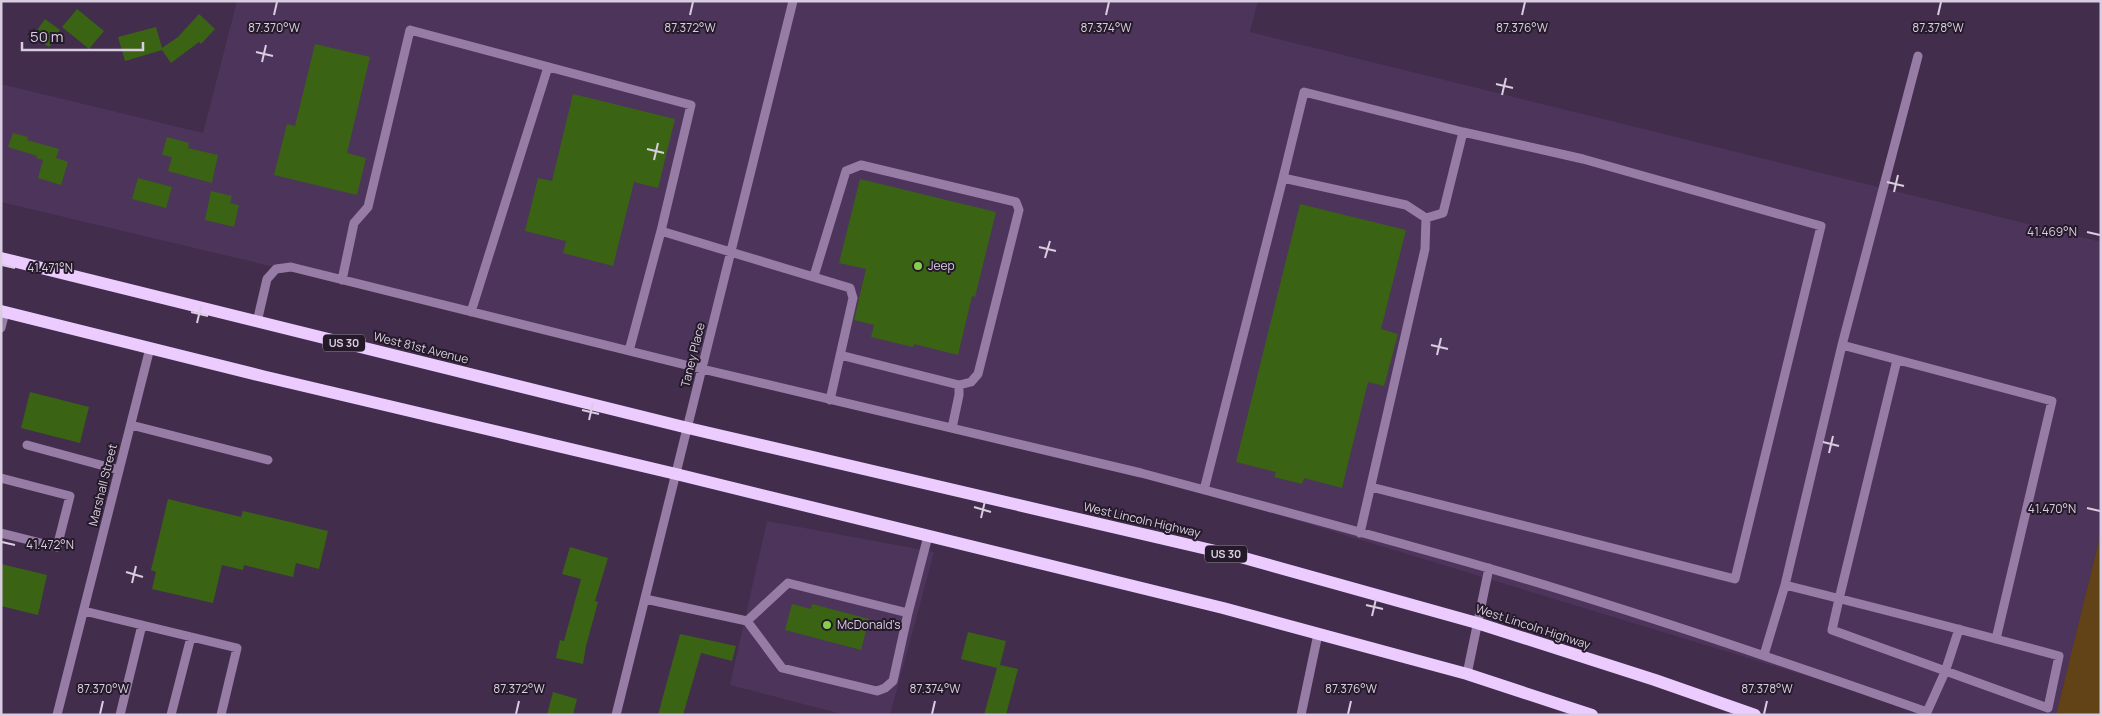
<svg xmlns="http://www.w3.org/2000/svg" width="2102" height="716" viewBox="0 0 2102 716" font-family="Manrope,sans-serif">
<rect width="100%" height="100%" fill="#422d4d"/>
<path fill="#4d345a" d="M237 1H1258L1250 32 2101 242V532L2056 715H1935L1141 473 1 202V84L203 133Z
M767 521 934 552 890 715H845L730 685Z"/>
<path fill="#614317" d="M2101 532V715H2056Z"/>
<path fill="#3a6413" d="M77 9 104 31 89 49 62 27Z
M199 14 215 29 201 44 199 42 171 63 162 50 125 61 118 37 156 27 162 48 178 37Z
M45 19 60 30 49 47 33 36Z
M315 44 370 57 347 153 366 158 357 195 274 175 287 124 295 126Z
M573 94 675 119 658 188 634 182 613 266 563 253 566 241 525 231 538 178 552 181Z
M13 133 28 137 27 140 59 149 56 158 68 162 61 185 38 178 43 160 36 158 37 156 8 147Z
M167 137 189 143 188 148 218 155 212 183 168 171 172 157 162 155Z
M138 178 172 187 166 208 132 199Z
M860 179 996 212 975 297 972 296 958 355 914 344 913 347 871 337 874 325 854 320 866 269 839 263Z
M211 191 232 196 230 203 239 205 234 227 205 220Z
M1300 204 1406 230 1381 329 1398 334 1384 386 1368 382 1342 488 1304 478 1302 484 1274 477 1276 472 1236 462Z
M30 392 89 407 80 443 21 428Z
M168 499 241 517 243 511 328 531 319 569 296 563 293 577 244 565 243 570 222 565 213 603 152 589 156 572 151 570Z
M570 547 608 558 595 601 598 602 586 646 583 664 556 658 560 640 564 641 581 579 562 574Z
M1 564 47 575 38 615 1 606Z
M792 604 811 609 812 604 869 619 861 650 785 630Z
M968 632 1006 641 1000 665 1018 669 1006 715H984L997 668 961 659Z
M680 634 736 646 732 661 701 653 683 715H658Z
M553 692 577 699 573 715H547Z"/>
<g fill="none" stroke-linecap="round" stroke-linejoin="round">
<path stroke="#977da6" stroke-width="9" d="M1283 178 1304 92 1463 132
M814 276 846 171 861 165 1016 202 1019 210 978 374 971 382 959 385
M342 280 354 223 368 207 410 30 691 105 661 231 850 288 853 298 830 400
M471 312 548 67
M257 322 267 279 276 269 291 267 702 369 1141 473C1257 504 1373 535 1488 568 1636 611 1782 661 1927 712L1945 672 1959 629
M1 328 5 312
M1842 345 2052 401 1996 639
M629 351 661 231
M840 355 959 385V395L952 428
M131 425 268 460
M27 445 119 470
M1 478 70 496 57 547 1 533
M1371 487 1735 579 1821 226 1583 159 1463 132 1443 213 1426 218
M1204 490 1283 178 1406 205 1426 218 1425 249 1360 533
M1785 585C1877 608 1968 631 2059 656L2048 708 1832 630 1839 599 1897 360
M645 599 747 621 782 668 877 691 885 688 893 681 908 613 928 536
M84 611 237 648 221 715
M747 621 788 583 908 613
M1764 655 1785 585 1842 345 1918 56
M1467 674 1489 568
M57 715 150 348
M120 715 142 625
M171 715 191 637
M616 715 793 1
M1301 715 1318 634"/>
<path stroke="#ecccfe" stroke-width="12" d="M1 258 688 428 1237 556 1477 623 1655 680 1755 715
M1 311 262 376 676 474 1223 608 1467 674 1592 715"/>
</g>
<path fill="none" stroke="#dacde1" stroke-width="2" d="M274 15 277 2M690 15 693 2M1106 15 1109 2M1522 15 1525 2M1938 15 1941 2M256 52 273 56M262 62 266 45M1496 84 1513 88M1502 95 1506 78M647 149 664 153M654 160 658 143M1887 182 1904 186M1894 192 1898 175M2087 232 2100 235M1039 247 1056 251M1045 258 1050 241M2 265 15 268M191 312 208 316M197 323 201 306M1431 345 1448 349M1437 355 1441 338M582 410 599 414M589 420 593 403M1823 442 1839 446M1829 453 1833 436M974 507 991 512M2087 508 2100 511M981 518 985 501M2 542 15 545M126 572 143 577M132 583 136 566M1366 605 1383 609M1372 616 1376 599M100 714 103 701M516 714 519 701M932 714 935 701M1348 714 1351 701M1764 714 1767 701"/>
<g fill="#86cf4b" stroke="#241a29" stroke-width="2">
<circle cx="918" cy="266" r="5"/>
<circle cx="827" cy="625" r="5"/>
</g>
<g text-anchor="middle" stroke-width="4" stroke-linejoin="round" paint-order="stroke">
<g fill="#241a29" stroke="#a397aa" stroke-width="1">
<rect x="323" y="334.5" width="42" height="17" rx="4"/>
<rect x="1205" y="545.5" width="42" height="17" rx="4"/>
</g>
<g font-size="11" font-weight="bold" fill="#dacde1">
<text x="344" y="347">US 30</text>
<text x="1226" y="558">US 30</text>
</g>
<g font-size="12" fill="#dacde1" stroke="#241a29" text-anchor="start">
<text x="928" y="270">Jeep</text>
<text x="837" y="629">McDonald's</text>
</g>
<g font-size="12" fill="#dacde1" stroke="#241a29">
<text transform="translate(421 348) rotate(14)" y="4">West 81st Avenue</text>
<text transform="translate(693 355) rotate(-76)" y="4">Taney Place</text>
<text transform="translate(103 485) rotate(-76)" y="4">Marshall Street</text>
<text transform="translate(1142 520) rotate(13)" y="4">West Lincoln Highway</text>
<text transform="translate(1533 627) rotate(18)" y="4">West Lincoln Highway</text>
</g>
</g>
<g font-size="12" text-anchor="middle" fill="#dacde1" stroke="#241a29" stroke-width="4" stroke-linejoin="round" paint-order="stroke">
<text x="274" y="32">87.370°W</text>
<text x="690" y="32">87.372°W</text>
<text x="1106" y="32">87.374°W</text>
<text x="1522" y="32">87.376°W</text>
<text x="1938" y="32">87.378°W</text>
<text x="2052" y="236">41.469°N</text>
<text x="50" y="272">41.471°N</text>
<text x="2052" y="513">41.470°N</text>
<text x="50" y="549">41.472°N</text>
<text x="103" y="693">87.370°W</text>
<text x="519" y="693">87.372°W</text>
<text x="935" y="693">87.374°W</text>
<text x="1351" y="693">87.376°W</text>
<text x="1767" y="693">87.378°W</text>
</g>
<rect width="2102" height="716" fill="none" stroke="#dacde1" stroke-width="5"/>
<path d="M22 42v8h121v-8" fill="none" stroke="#dacde1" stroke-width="2.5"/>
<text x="30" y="42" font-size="15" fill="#dacde1" stroke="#241a29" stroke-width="4" paint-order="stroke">50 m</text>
</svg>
